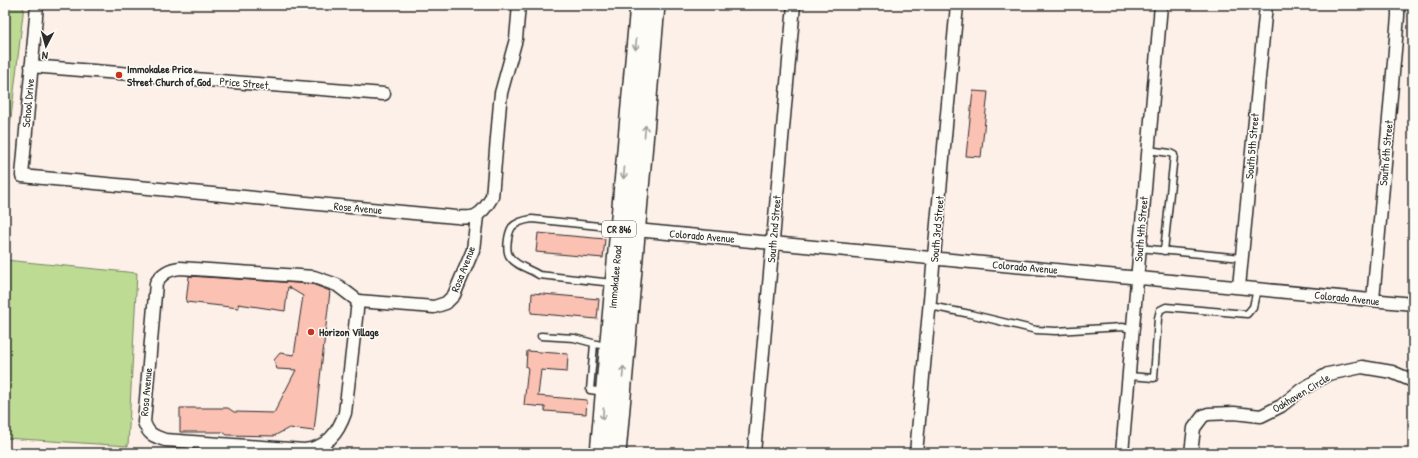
<svg xmlns="http://www.w3.org/2000/svg" width="1418" height="458" viewBox="0 0 1418 458" font-family="'Patrick Hand',sans-serif">
<rect width="100%" height="100%" fill="#fdf0e9"/>
<filter id="ink" filterUnits="userSpaceOnUse"><feTurbulence type="fractalNoise" baseFrequency=".025" numOctaves="2"/><feDisplacementMap in="SourceGraphic" scale="8" xChannelSelector="R" yChannelSelector="G"/><feConvolveMatrix kernelMatrix="1 2 1 2 8 2 1 2 1" color-interpolation-filters="sRGB"/></filter>
<g filter="url(#ink)">
<path fill="#bddb93" stroke="#74835f" d="M5 5H24L5 170Z
M5 260 137 273 128 446 5 438Z"/>
<path fill="#fbc1b2" stroke="#2b2b2b" d="M973 91 988 92 981 157 966 156Z
M538 233 605 239 603 258 536 252Z
M189 276 312 284 330 291 314 431 289 428 274 436 227 435 223 432H180V408H228L234 412 274 413 296 370 277 369 274 360 280 353 294 355 303 296 288 287 285 311 238 304 239 308 186 302Z
M532 293 599 299 597 319 531 313Z
M527 351 568 354 567 372 541 370 538 396 587 400 586 414 545 411V407L524 405 528 367H526Z"/>
<g fill="none" stroke-linecap="round" stroke-linejoin="round">
<g stroke="#2b2b2b" stroke-width="9">
<path id="service" d="M1148 150 1170 153 1174 155 1164 251
M1139 248 1242 258
M613 283 539 275C530 269 516 266 510 257 505 251 508 233 512 227 517 222 525 220 532 219L618 228
M930 306 970 314 1036 330 1056 331 1122 327 1132 329
M541 336 574 338 608 347
M594 344 590 390 604 392
M1129 376 1154 378 1158 318 1160 310 1166 307 1247 314 1253 307 1257 289"/>
</g>
<g stroke="#2b2b2b" stroke-width="15">
<path id="minor" d="M37 5 22 176 445 216C471 218 478 222 492 197L500 103 501 93 516 39 519 5
M31 66 384 94
M636 230 1413 304
M1239 287 1266 5
M1373 300 1398 16V5
M358 301 345 413C338 433 327 448 304 450L165 440C153 436 148 434 144 422L156 283C162 273 169 269 180 268L314 277 337 285 358 301 434 307 446 303 454 295 473 250 477 216
M754 453 794 5
M916 453 957 5
M1122 453 1161 5
M1191 453 1194 428 1203 416 1208 414 1234 413 1261 416 1281 406 1301 390 1328 374 1362 367 1392 372 1413 381"/>
</g>
<g stroke="#2b2b2b" stroke-width="22">
<path id="primary" d="M600 453 640 5
M616 453 655 5"/>
</g>
<use href="#service" stroke="#fdfcf7" stroke-width="6"/>
<use href="#minor" stroke="#fdfcf7" stroke-width="12"/>
<use href="#primary" stroke="#fdfcf7" stroke-width="19"/>
</g>
<defs><path id="oneway-shaft" d="M-6 0H5M1.5-3L5.5 0L1.5 3" fill="none" stroke-width="1.6" stroke-linecap="round" stroke-linejoin="round"/></defs>
<g stroke="#9e9e9b">
<use href="#oneway-shaft" transform="translate(636 44) rotate(95)"/>
<use href="#oneway-shaft" transform="translate(645 131) rotate(-85)"/>
<use href="#oneway-shaft" transform="translate(624 173) rotate(95)"/>
<use href="#oneway-shaft" transform="translate(623 372) rotate(-85)"/>
<use href="#oneway-shaft" transform="translate(603 414) rotate(95)"/>
</g>
</g>
<g fill="#c8321e" stroke="#fdfcf7" stroke-width="1.5">
<circle cx="119" cy="75" r="4"/>
<circle cx="311" cy="332" r="4"/>
</g>
<g text-anchor="middle" stroke-width="3" stroke-linejoin="round" paint-order="stroke">
<rect fill="#fdfcf7" stroke="#6a6a68" stroke-width="1" x="602" y="221" width="34" height="16" rx="3"/>
<g font-size="10" font-weight="bold" fill="#2b2b2b">
<text x="619" y="233">CR 846</text>
</g>
<g font-size="11" font-weight="bold" fill="#2b2b2b" stroke="#fdfcf7" text-anchor="start">
<text x="127" y="73">Immokalee Price<tspan x="127" dy="13">Street Church of God</tspan></text>
<text x="319" y="336">Horizon Village</text>
</g>
<g font-size="11" fill="#2b2b2b" stroke="#fdfcf7">
<text transform="translate(244 83) rotate(5)" y="4">Price Street</text>
<text transform="translate(28 103) rotate(-85)" y="4">School Drive</text>
<text transform="translate(1252 146) rotate(-85)" y="4">South 5th Street</text>
<text transform="translate(1386 153) rotate(-85)" y="4">South 6th Street</text>
<text transform="translate(358 208) rotate(5)" y="4">Rose Avenue</text>
<text transform="translate(774 229) rotate(-85)" y="4">South 2nd Street</text>
<text transform="translate(937 229) rotate(-85)" y="4">South 3rd Street</text>
<text transform="translate(1141 229) rotate(-85)" y="4">South 4th Street</text>
<text transform="translate(702 236) rotate(5)" y="4">Colorado Avenue</text>
<text transform="translate(1025 267) rotate(5)" y="4">Colorado Avenue</text>
<text transform="translate(463 269) rotate(-69)" y="4">Rosa Avenue</text>
<text transform="translate(615 277) rotate(-85)" y="4">Immokalee Road</text>
<text transform="translate(1347 298) rotate(6)" y="4">Colorado Avenue</text>
<text transform="translate(146 392) rotate(-85)" y="4">Rosa Avenue</text>
<text transform="translate(1301 393) rotate(-31)" y="4">Oakhaven Circle</text>
</g>
</g>
<rect width="1418" height="458" fill="none" stroke="#fdfcf7" stroke-width="20"/>
<rect x="10" y="10" width="1398" height="438" fill="none" stroke="#2b2b2b" stroke-width="1.5" filter="url(#ink)"/>
<g transform="translate(46 46) rotate(186)" stroke="#fdfcf7" stroke-width="3" paint-order="stroke">
<path d="M0-3L7 15L0 10L-7 15Z" fill="#2b2b2b"/>
<text y="-6" font-size="11" font-weight="bold" text-anchor="middle" fill="#2b2b2b">N</text>
</g>
</svg>
